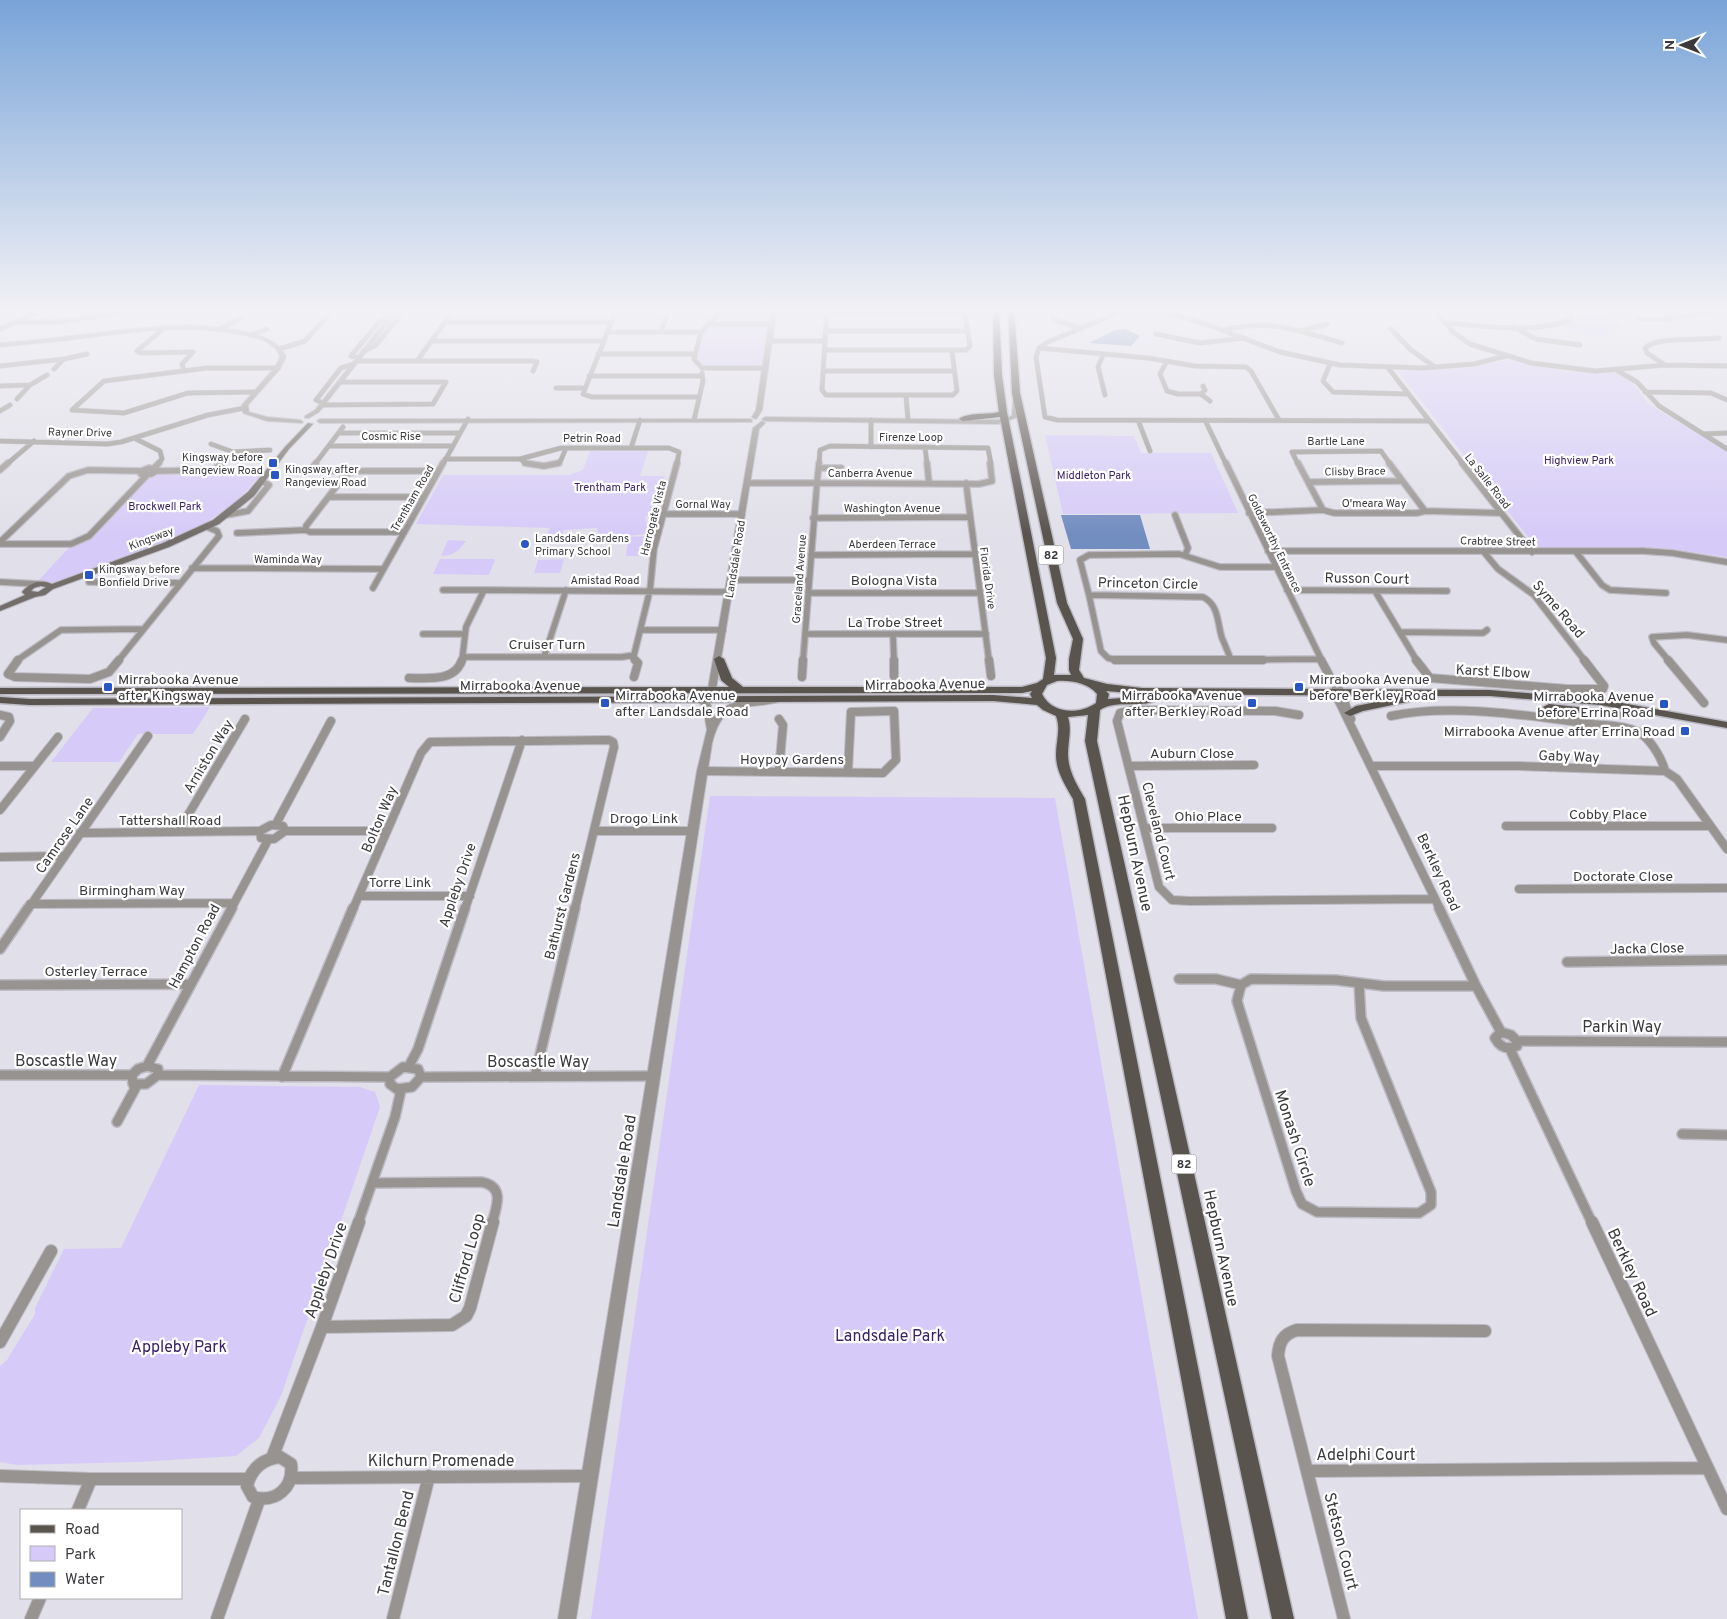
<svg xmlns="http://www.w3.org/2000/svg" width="1727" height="1619" viewBox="0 0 1727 1619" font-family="Overpass,sans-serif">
<rect width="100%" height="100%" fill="#e1dfe9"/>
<path fill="#d6cbf8" d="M1575 315 1611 319 1620 327 1603 337 1576 333 1561 325 1573 319Z
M711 326 768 327 762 365 705 366 696 359 702 336Z
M1508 360 1565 371 1619 373 1632 382 1648 404 1727 451V557L1664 548 1536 547 1398 371 1465 368Z
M1045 435 1134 436 1141 453H1211L1238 513 1063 514Z
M649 449 640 476H665L656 515 645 516 648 534 599 538 597 528 563 530V534L555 541 544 542 550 528 416 524 443 475H569L583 470 590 451Z
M161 474 261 475 234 504 200 526 82 576 52 583 39 580 73 543 81 542 149 477Z
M647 536 642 556H626L628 537Z
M448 540 466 541C459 551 453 556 441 556Z
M440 559H494L495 560 489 575 433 574Z
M564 559 560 573H534L538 560Z
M210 707 193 734H138L119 762H51L93 708Z
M710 796 1055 798 1198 1619H591Z
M199 1085 360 1087 375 1092 380 1107 281 1396 259 1438 236 1456 137 1462 17 1465 0 1462V1366L7 1360 35 1314V1308L64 1249 121 1248Z"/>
<path fill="#728dc0" d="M1125 329 1140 336 1131 346 1089 343 1115 330Z
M1061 515H1140L1150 549H1071Z"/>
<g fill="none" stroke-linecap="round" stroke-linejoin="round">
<g stroke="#bcbac3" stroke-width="5.5">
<path id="minor-far4" d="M617 308 583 394 592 397H699
M827 308 822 390 826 395H953L957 391 952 351
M1051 308 1054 320 1081 328
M1096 308 1116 313
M1129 308 1048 342 1039 348 1036 357 1045 417 1057 420 1429 421
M1151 308 1206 324 1280 352 1340 365 1422 368 1474 364 1506 356
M1433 308 1454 333 1470 344 1531 363 1595 371 1665 365 1727 366
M1522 308 1572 311
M1666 308 1683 316
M157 309 196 308
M250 309H334
M827 313H964
M392 316 385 313 394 308
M1640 319H1662L1727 310
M16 322H58L151 308
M445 322H611
M1445 323C1480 325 1538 335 1570 319L1572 311 1568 308
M711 324H771
M1514 327 1536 339 1580 345
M164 328 137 351 141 353 193 352 182 364 184 371
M0 329 47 308
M220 329 242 317 252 308
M1391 329 1411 350 1435 367
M1224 330C1273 319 1296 330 1342 343
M826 331H967
M1300 331 1327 324
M607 332H701
M661 332 669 308
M1156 334 1200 343 1245 338
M250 335 267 329
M431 341H604
M769 341H825
M1039 348 1148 358 1195 366 1246 367 1251 371 1279 420
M279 349 305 341 335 308
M825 350H966L970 346 964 308
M364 351 376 345 406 308
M598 354H694
M1103 355 1098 367 1105 395
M359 358 351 356 379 322 389 320
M64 359 87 354
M357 361H532L537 362 533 371
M417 361 455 308
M1167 361 1160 374 1167 391 1178 394H1201
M1330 364 1323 381 1333 392 1408 394
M1665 365 1647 353 1645 348C1657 336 1701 341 1719 338
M0 366 64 359 54 369
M702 368 694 359 701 332 715 318 721 308
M702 368H765
M1389 369 1463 464
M823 371H954
M1618 371 1637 382 1659 406 1727 449
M589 376H702
M0 386 30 385 47 375
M1203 386 1205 390 1201 394 1210 401
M556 388H584
M254 392 188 393 124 413 72 410 104 381 207 368H278
M1645 392 1711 393 1727 400
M906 396 908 420
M17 399 30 385
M323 403 316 400 341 368 354 364
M322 405 433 404 446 382H340
M0 411 10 405
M694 420 703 381 702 373
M871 420V447
M1138 420 1150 451
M1205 420 1226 464
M339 433H460
M1703 434 1727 433
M136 439 160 451 162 459 158 464
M0 441 107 444 121 442 208 415 245 408
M211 444 233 452 270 450
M329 446H453
M925 447 927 464
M631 448 640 420
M1292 452 1381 451 1390 464
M1292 452 1298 464
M445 459H520L561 448H669L679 452 677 464
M520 459 528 464
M7 464 34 441
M222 464 233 452
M315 464 343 427
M443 464 468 419
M557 464 561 460 566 448
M819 464 820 450 830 446 988 448 991 464"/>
</g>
<g stroke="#bcbac3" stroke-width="8">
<path id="minor-far3" d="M316 463 313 467 314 471H339L346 474
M525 463 544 466 559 463
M927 463 929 483
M1226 463 1322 661
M1389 463 1425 511 1500 513
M1462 463 1532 552
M149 468 158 470 151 474H141V471Z
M154 468 159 463
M819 468H841
M0 470 8 463
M158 471 212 470 223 463
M1309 482 1401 481
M747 483H817
M817 483 979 484 992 481 990 463
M817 483 819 463
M966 483 989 661
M329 497H424
M1323 510 1334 513H1417L1425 511
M1249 513 1323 510 1298 463
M663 514H742
M226 515 248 511 269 485 261 481
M1175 515 1188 548 1185 555
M813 518 970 517
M404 532H310L306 530V526L346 474 355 471H438
M237 533 306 530
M0 542 69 476 88 470 141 471
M0 544H71L89 536 147 475
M1268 551H1643L1672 553 1727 562
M1483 551 1498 569 1534 595 1585 661
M1576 552 1602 585 1610 590 1666 593
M811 555 974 554
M192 568 383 569
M731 580H809
M0 582 38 584
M89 582 180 583
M373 588 443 463
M443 590H484
M1287 590 1447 591
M1375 591 1417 661
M808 593H980
M1089 595 1080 560 1089 555 1179 554 1220 567H1276
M641 630H723
M1400 632 1483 633 1487 630
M423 634H464
M805 634H986
M893 635 894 661
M631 656 636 661
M463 657H622L634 655 650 590 654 549 677 463
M544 657 566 590
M1231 660 1320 659
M16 661 61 630 143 629
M118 661 219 536 217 531 207 527
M462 661 466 627 484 590 729 592
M803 661 817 483
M1121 661 1108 658 1101 651 1089 595 1203 597C1219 605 1217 622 1222 638 1225 645 1228 652 1231 660
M1139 661 1231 660
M1669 661 1654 643 1652 637 1687 635 1727 640"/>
</g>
<g stroke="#bcbac3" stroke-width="10">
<path id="minor-far2" d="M18 660 8 674 15 677 90 679 109 672 119 660
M894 660V676
M989 660 991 676
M1115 660H1231
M1231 660H1263
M1321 660 1329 675
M1416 660 1430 678 1567 689H1603L1604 686 1584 660
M1668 660 1704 703
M634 677 638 663 635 660
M802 677 803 660
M409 678C428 678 455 682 462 660
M1334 691 1440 909
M1340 691 1351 719
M0 715 9 717 10 721 0 737
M1299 715 1275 711 1132 710 1120 713 1117 721 1159 887 1172 900 1190 901 1435 899
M1391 716C1450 703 1532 716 1592 724 1607 726 1631 725 1644 736 1653 744 1662 759 1665 771
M779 719 783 725 779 771
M0 766H34
M1130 766 1254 765
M1372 766H1519L1665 771 1677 779 1727 849
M702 771 883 773 896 760 894 711 851 712 848 771
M0 810 58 737
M276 824 331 721
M271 825 283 826 285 831 274 839 261 838 260 831Z
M1506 826H1710
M1145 828H1272
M285 831H386
M595 831H693
M178 832 245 719
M80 833 260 831
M0 857 64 856
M1519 889 1727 888
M360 896H470
M30 904 234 903
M28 909 148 736
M231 909 268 840
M353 909 421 753 430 742 609 740 613 742 614 747 575 909
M465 909 522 740"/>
</g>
<g stroke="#bcbac3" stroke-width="12">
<path id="minor-far1" d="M1439 908 1476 986 1501 1032
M0 949 28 908
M1567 962 1727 960
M1179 979H1216L1241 985
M1359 984 1361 1018 1431 1192V1205L1419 1213 1317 1212 1302 1204 1296 1191 1237 1001 1241 985 1251 979 1336 980 1384 986H1476
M0 985 191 984
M1501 1032 1511 1035 1517 1041V1046C1507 1050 1500 1047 1495 1038Z
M1517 1041 1727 1042
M1510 1049 1592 1223
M147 1066 232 908
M147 1066 158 1069V1075L146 1084H133L132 1075 138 1069Z
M409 1066 418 1049 465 908
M403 1067 418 1069 421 1077 412 1087 397 1089 390 1084V1077Z
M0 1075H132
M158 1075 390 1077
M535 1076 575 908
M282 1077 353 908
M421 1077 654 1076
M117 1122 137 1085
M1682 1134 1727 1135
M372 1183 481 1182C505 1186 497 1206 492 1223
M358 1223 395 1117 401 1090"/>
</g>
<g stroke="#bcbac3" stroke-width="14">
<path id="minor" d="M1592 1222 1727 1509
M322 1327 452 1325 466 1316 470 1308 493 1222
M1485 1331 1297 1330C1283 1334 1279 1342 1278 1356L1307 1471 1707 1468
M0 1342 51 1251
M280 1457 291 1464C294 1488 276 1503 253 1497L247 1486C251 1469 262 1459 280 1457Z
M272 1458 322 1327 359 1222
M1307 1471 1344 1619
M0 1476 91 1479H248
M292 1478 590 1476
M78 1510 91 1479
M31 1619 40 1598
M217 1619 259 1500
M393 1619 429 1476"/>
</g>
<g stroke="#bcbac3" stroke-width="2">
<path id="tertiary" d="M395 308H401L319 412 309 418H305V416L315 410Z
M771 308H777L762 410 757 418 755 419 752 417 756 410Z
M191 325C216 327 276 329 286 357L280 369 248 405 249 412 267 417 300 420 303 422 302 423 267 421 243 413 242 405 275 367 280 357C275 341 257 338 243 335 181 322 122 334 61 341 41 343 20 345 0 347V343C64 339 127 326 191 325Z
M1016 397 1019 399 1018 417 998 424 765 421 762 419 765 417 998 420 1012 416 1013 399Z
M750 419 752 420V422L320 423 317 421 320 419Z
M762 421 765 423 759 429 716 689 712 692 708 689 753 428Z
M699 697 710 703 714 717C728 697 754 701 776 697L780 700 779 702C743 711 724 697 712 743L576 1619H558L697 771 707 730 703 706 695 700Z"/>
</g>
<g stroke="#bcbac3" stroke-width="2">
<path id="secondary" d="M308 423 313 424 289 449 254 496 219 524 169 547 53 589 45 595 35 597 0 611V606L25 595 22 592C29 583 41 578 52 584L163 543 213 520 248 492 285 447ZM40 586 46 587 38 592 31 591 34 588Z"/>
</g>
<g stroke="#bcbac3" stroke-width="3">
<path id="primary" d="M993 308H999L1002 375 1007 412 1056 658 1054 675H1071L1069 670V659L1073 639 1057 603 1012 393 1008 308H1014L1020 393 1067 603 1083 639 1079 670 1084 678 1107 684 1142 688 1490 690 1600 699 1727 722V728L1600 705 1490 696H1409L1414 699 1412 701 1363 711 1350 716 1344 713 1356 706 1407 696 1142 694 1106 691 1109 694 1108 699 1152 696 1158 699C1147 709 1115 699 1100 710L1097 741 1294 1619H1272L1085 741 1088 715 1068 717C1072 730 1068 741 1068 754 1068 771 1077 785 1085 799L1248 1619H1226L1073 799C1065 785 1056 771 1056 755 1056 741 1061 729 1056 716L1043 710 1037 705 993 701 30 705 0 703V697L30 699 993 695 1032 698 1030 694 1032 691 1022 693 0 694V688L729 687 721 680 714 659 719 656 724 659 732 678 743 687H1022L1037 683 1043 679 1046 658 1000 417 963 421 959 419C968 412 987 415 999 412L994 375ZM1057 681C1071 680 1088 683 1097 694L1096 703C1079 715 1052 714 1042 694L1047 685Z
M1549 704 1624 712 1630 715 1624 718 1545 709 1543 707Z"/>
</g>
<use href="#minor-far4" stroke="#979390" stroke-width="4.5"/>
<use href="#minor-far3" stroke="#979390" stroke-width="5.5"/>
<use href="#minor-far2" stroke="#979390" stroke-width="8"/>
<use href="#minor-far1" stroke="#979390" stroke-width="9"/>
<use href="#minor" stroke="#979390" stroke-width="12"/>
<use href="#tertiary" fill="#979390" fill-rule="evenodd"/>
<use href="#secondary" fill="#736e6a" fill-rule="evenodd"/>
<use href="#primary" fill="#5a544f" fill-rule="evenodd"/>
</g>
<linearGradient id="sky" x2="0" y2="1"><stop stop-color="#79a4d8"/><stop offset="0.58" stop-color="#f2f1f5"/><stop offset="1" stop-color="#f2f1f5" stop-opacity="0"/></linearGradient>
<rect width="1727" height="534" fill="url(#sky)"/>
<g fill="#2857c5" stroke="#fff" stroke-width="2">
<rect x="268" y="458" width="10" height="10" rx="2.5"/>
<rect x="270" y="470" width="10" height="10" rx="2.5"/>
<circle cx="525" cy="544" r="5"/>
<rect x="84" y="570" width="10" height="10" rx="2.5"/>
<rect x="103" y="682" width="10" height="10" rx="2.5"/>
<rect x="1294" y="682" width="10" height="10" rx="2.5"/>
<rect x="600" y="698" width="10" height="10" rx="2.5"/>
<rect x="1247" y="698" width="10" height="10" rx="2.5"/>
<rect x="1659" y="699" width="10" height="10" rx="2.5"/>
<rect x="1680" y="726" width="10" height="10" rx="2.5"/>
</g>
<g text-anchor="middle" stroke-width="4.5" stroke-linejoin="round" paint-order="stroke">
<g font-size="11" fill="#3a393d" stroke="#fff">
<text transform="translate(80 432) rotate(1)" y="4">Rayner Drive</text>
<text x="391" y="440">Cosmic Rise</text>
<text x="911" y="441">Firenze Loop</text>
<text x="592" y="442">Petrin Road</text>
<text x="1336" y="445">Bartle Lane</text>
<text transform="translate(1355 471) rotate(-1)" y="4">Clisby Brace</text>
<text x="870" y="477">Canberra Avenue</text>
<text transform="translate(1488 481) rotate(52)" y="4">La Salle Road</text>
<text transform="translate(412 498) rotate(-60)" y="4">Trentham Road</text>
<text x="1374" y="507">O'meara Way</text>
<text x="703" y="508">Gornal Way</text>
<text x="892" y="512">Washington Avenue</text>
<text transform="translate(653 518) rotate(-76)" y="4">Harrogate Vista</text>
<text transform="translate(151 538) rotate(-21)" y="4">Kingsway</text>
<text transform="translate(1498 541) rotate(1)" y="4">Crabtree Street</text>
<text transform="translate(1275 543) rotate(64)" y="4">Goldsworthy Entrance</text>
<text x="892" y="548">Aberdeen Terrace</text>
<text x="288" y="563">Waminda Way</text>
<text transform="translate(735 559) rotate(-81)" y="4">Landsdale Road</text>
<text transform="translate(988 578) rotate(82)" y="4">Florida Drive</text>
<text transform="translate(799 579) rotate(-86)" y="4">Graceland Avenue</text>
<text x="605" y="584">Amistad Road</text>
</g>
<g font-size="11" fill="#3a393d" stroke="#fff" text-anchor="start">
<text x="263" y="461" text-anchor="end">Kingsway before<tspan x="263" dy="13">Rangeview Road</tspan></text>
<text x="285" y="473">Kingsway after<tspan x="285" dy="13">Rangeview Road</tspan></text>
<text x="535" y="542">Landsdale Gardens<tspan x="535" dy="13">Primary School</tspan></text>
<text x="99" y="573">Kingsway before<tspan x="99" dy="13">Bonfield Drive</tspan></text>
</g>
<g font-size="11" fill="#3a2164" stroke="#fff">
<text x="1579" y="464">Highview Park</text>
<text x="1094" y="479">Middleton Park</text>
<text x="610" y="491">Trentham Park</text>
<text x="165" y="510">Brockwell Park</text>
</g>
<g fill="#fff" stroke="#757477" stroke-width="1">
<rect x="1038.5" y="545.5" width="25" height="19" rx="4"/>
<rect x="1171.5" y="1154.5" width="25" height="19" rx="4"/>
</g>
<g font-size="12" font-weight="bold" fill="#3a393d">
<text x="1051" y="559">82</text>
<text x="1184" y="1168">82</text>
</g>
<g font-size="14" fill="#3a393d" stroke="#fff">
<text transform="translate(1367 578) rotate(1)" y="5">Russon Court</text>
<text x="894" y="585">Bologna Vista</text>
<text transform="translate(1148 583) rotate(1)" y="5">Princeton Circle</text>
<text transform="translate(1559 609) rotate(49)" y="5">Syme Road</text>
<text x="895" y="627">La Trobe Street</text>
<text x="547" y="649">Cruiser Turn</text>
<text transform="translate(1493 671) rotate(3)" y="5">Karst Elbow</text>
<text transform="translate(925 684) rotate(-1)" y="5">Mirrabooka Avenue</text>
<text x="520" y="690">Mirrabooka Avenue</text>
<text x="1192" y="758">Auburn Close</text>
<text transform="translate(208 756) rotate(-59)" y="5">Arniston Way</text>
<text transform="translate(1569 756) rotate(2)" y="5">Gaby Way</text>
<text x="792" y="764">Hoypoy Gardens</text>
<text x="1608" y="819">Cobby Place</text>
<text x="1208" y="821">Ohio Place</text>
<text x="644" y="823">Drogo Link</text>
<text transform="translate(379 819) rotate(-67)" y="5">Bolton Way</text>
<text x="170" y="825">Tattershall Road</text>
<text transform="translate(1159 831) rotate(76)" y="5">Cleveland Court</text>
<text transform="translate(64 835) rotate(-55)" y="5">Camrose Lane</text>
<text transform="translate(1439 872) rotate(65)" y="5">Berkley Road</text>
<text x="1623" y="881">Doctorate Close</text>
<text x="400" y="887">Torre Link</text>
<text transform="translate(457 885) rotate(-71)" y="5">Appleby Drive</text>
<text x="132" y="895">Birmingham Way</text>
<text transform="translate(562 906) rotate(-76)" y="5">Bathurst Gardens</text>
<text transform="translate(194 946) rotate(-62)" y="5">Hampton Road</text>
<text transform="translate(1647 948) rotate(-1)" y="5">Jacka Close</text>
<text x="96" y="976">Osterley Terrace</text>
</g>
<g font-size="14" fill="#3a393d" stroke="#fff" text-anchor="start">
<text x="118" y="684">Mirrabooka Avenue<tspan x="118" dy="16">after Kingsway</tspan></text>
<text x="1309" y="684">Mirrabooka Avenue<tspan x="1309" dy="16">before Berkley Road</tspan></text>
<text x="615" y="700">Mirrabooka Avenue<tspan x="615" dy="16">after Landsdale Road</tspan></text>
<text x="1242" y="700" text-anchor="end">Mirrabooka Avenue<tspan x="1242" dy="16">after Berkley Road</tspan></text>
<text x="1654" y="701" text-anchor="end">Mirrabooka Avenue<tspan x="1654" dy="16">before Errina Road</tspan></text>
<text x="1675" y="736" text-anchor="end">Mirrabooka Avenue after Errina Road</text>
</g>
<g font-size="16" fill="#3a393d" stroke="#fff">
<text transform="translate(1136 853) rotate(78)" y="6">Hepburn Avenue</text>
<text x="1622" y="1032">Parkin Way</text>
<text x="66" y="1066">Boscastle Way</text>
<text x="538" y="1067">Boscastle Way</text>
<text transform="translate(1296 1138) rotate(72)" y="6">Monash Circle</text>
<text transform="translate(621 1171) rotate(-81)" y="6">Landsdale Road</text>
<text transform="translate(1222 1248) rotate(78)" y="6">Hepburn Avenue</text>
<text transform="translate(466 1258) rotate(-74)" y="6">Clifford Loop</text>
<text transform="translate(325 1270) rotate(-71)" y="6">Appleby Drive</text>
<text transform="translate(1633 1272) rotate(65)" y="6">Berkley Road</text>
<text x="1366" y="1460">Adelphi Court</text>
<text x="441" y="1466">Kilchurn Promenade</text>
<text transform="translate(1342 1541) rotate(76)" y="6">Stetson Court</text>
<text transform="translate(395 1543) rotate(-76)" y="6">Tantallon Bend</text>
</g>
<g font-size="16" fill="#3a2164" stroke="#fff">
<text x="890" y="1341">Landsdale Park</text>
<text x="179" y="1352">Appleby Park</text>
</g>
</g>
<rect x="20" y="1509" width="162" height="90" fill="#ffffff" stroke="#b0b0b1"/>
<rect x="30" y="1525" width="25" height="8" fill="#5a544f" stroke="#b0b0b1"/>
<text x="65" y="1534" font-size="15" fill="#3a393d">Road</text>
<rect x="30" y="1546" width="25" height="15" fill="#d6cbf8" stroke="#b0b0b1"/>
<text x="65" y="1559" font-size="15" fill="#3a393d">Park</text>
<rect x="30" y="1572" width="25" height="15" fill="#728dc0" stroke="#b0b0b1"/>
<text x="65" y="1584" font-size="15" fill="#3a393d">Water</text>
<g transform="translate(1682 45) rotate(270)" stroke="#ffffff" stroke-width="4" paint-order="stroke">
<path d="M0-4L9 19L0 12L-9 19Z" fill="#3a393d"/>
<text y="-8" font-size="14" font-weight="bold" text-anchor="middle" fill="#3a393d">N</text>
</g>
</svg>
